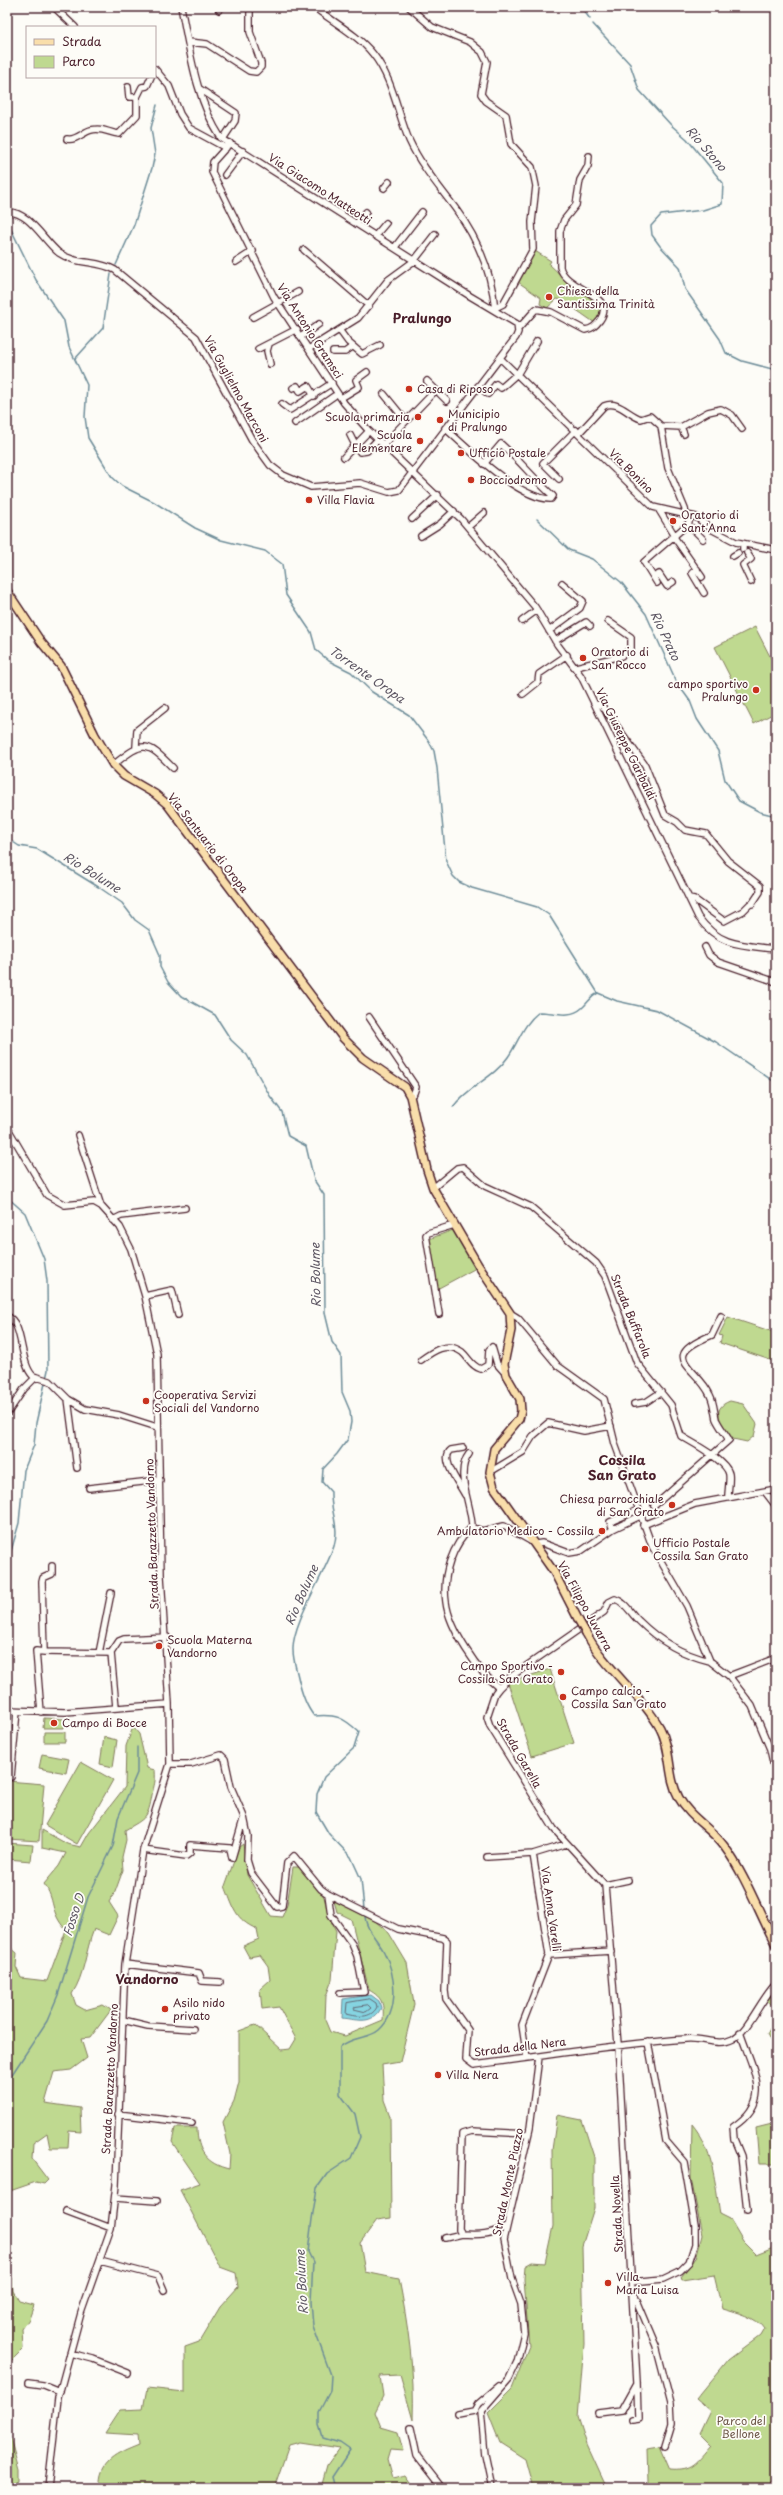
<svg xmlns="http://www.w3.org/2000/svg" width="783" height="2495" viewBox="0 0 783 2495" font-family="'Playpen Sans',sans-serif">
<rect width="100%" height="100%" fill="#fdfcf7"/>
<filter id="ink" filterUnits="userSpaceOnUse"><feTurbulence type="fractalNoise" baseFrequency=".025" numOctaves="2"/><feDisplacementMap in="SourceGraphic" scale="8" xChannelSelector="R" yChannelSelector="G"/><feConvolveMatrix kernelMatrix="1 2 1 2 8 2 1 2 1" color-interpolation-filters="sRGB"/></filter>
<g filter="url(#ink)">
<path fill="#bfd990" stroke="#847c5e" d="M535 251 551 261 549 264 567 281 599 302 601 313 595 323 562 300 557 299 547 308 540 304 541 298 518 282Z
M755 627 776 668V712L754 724 715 647Z
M453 1230 476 1268 437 1289 429 1239Z
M728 1317 776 1333V1362L720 1343 722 1336 719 1335Z
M730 1401 743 1404 757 1424 754 1436 747 1442 733 1439C723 1427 708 1409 730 1401Z
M550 1669 574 1743 532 1756 508 1683Z
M7 1713 11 1715 7 1756Z
M44 1718 65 1719 64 1728H43Z
M133 1727 139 1734 147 1768 155 1770C156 1783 154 1784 152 1795 148 1818 146 1818 125 1830L126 1840 122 1857 123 1870 115 1892 109 1902 118 1916 109 1935 94 1929C85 1952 85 1974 72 1994L76 2005 85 2010 103 2005 111 2010 90 2038 81 2039 87 2058 71 2070 54 2072 45 2103 80 2108 81 2132 69 2131 68 2148H50L47 2133 33 2143 32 2159 48 2180 44 2184 36 2182 7 2192V1937L10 1947 17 1953 16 1967 21 1978 47 1981 66 1930C49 1911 56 1900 44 1884L59 1866 66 1853 42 1848V1830L67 1844 81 1847 89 1833 125 1787 126 1746Z
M44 1732H65V1742H44Z
M104 1737 117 1740 113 1767 100 1764Z
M42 1754 69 1759 66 1773 39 1768Z
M81 1762 113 1780 77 1844 45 1825Z
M7 1781 44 1784 39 1841 7 1839Z
M7 1843 33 1845 31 1861 7 1859Z
M243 1844 247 1875 271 1916 282 1917 287 1905 293 1867H299L314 1879 324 1897 329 1917 336 1931 332 1980 326 1996 325 2020 330 2032 345 2036 383 2020C384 2004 383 1998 369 1990L351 1919 337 1912 334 1901 375 1921 389 1933 407 1963 414 2004 400 2062 382 2065 384 2100 390 2116 391 2218 377 2220 360 2243 365 2272 399 2279C408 2325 415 2373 413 2420L400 2375 380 2376 383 2396 375 2412 381 2427 398 2432 403 2451 390 2450 387 2460 392 2478 406 2475 411 2482V2488H321L327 2466 340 2448 300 2442 289 2445 274 2488H100C98 2461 117 2454 139 2445L138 2435 105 2433 120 2410 143 2409 147 2388 185 2392V2347L199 2342 220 2307 238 2287 236 2273 220 2267 180 2190 200 2183 172 2142 175 2128H197C197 2151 207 2164 229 2169L230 2154 223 2122 234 2101 239 2082V2031L255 2025 282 2050 290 2049 296 2039 279 2007 262 2009 260 1989 270 1980 268 1966 260 1955 249 1957 243 1946 259 1939 257 1929C235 1920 233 1906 225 1886L239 1847Z
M776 1990V2008L767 2001Z
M776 2018V2046L771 2042 767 2034Z
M557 2115 582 2120 594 2157V2208L582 2246 584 2344 578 2417 587 2445 604 2482 609 2488H533L525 2459 500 2443 488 2413 512 2389 529 2346 524 2279 525 2266 532 2262 545 2263 553 2226 552 2150Z
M776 2123V2164H759L756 2128Z
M692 2124C713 2149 715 2183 720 2214L730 2219 743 2241 756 2254 771 2248 776 2225V2480L770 2488H651L648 2482 647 2448 660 2446 670 2469C693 2471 697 2462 711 2446L699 2434 710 2411 696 2399 728 2360 760 2336 764 2329C757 2317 735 2312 722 2308L714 2275 682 2280 681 2277 696 2258 702 2235 691 2178Z
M776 2186V2221C769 2208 767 2198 776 2186Z
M7 2275 12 2279 13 2291 19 2301 34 2305 29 2319 22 2329 23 2349 7 2365Z
M7 2427 19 2470V2481L7 2487Z"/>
<path fill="#85d4e1" stroke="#6d8c98" d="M371 1995 379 2001 381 2008C373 2025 358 2020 342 2018L343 1999Z"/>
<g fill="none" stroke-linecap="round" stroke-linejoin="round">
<path stroke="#626774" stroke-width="1" d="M370 1999 376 2003 377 2007C371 2019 357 2017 346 2014L347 2003Z
M368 2005 371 2008 366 2012 354 2009 355 2007Z"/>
<path stroke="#6d8c98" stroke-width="1.5" d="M581 7 590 19
M593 24 630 64 639 90 671 125 687 139 723 183 722 204 703 210 661 215 651 226 652 235 660 246 680 267 685 289 720 339 726 353 742 361 776 370
M7 221 36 280 64 321 69 347 87 385 85 417 88 438 112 477 122 486 154 502 195 528 221 540 265 551 282 564 286 595 311 632 316 650 329 661 351 672 372 692 409 715 428 740 434 751 437 768 446 861 453 876 459 882 472 888 537 907 549 915 598 993 617 1001 657 1010 716 1042 776 1083
M116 265 134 225 152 168 155 154 151 128 157 105
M75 359 103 328 111 274
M537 519 569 550 592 559 621 582 646 614 677 683 690 701 697 719 718 751 725 780 739 801 760 812 776 816
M7 838 19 846 37 849 100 888 122 903 135 920 149 930 160 955V967L168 982 181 996 215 1015 231 1040 247 1055 270 1096 282 1112 288 1136 306 1146 314 1180 324 1195 325 1313 332 1342 341 1355 342 1392 350 1411 351 1422 348 1439 337 1454 323 1469 322 1482 331 1492C330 1510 340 1527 334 1546 325 1574 292 1623 293 1650 293 1659 296 1668 298 1677 301 1691 305 1705 314 1716 336 1714 343 1717 359 1732L354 1748 324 1777 317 1794 316 1812 329 1834 351 1857 361 1879 364 1909
M453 1107C467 1087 494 1078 508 1057 519 1041 523 1024 539 1012 554 1012 570 1019 582 1008 589 1002 590 997 598 993
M7 1197 25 1213 44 1259 47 1281 48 1370 36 1423 34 1445 24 1470 19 1523 7 1565
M7 2082 47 2021 58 1995 88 1897 113 1846 118 1818 137 1773V1747
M335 2488 332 2477 350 2450 340 2443 323 2438 319 2425V2412L330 2391 331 2375 313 2326 311 2302 313 2262 308 2252 312 2219 317 2188 327 2174 351 2158 360 2137 355 2114 340 2094V2047C352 2036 369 2039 379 2030 400 2011 396 1975 384 1952 378 1940 365 1929 365 1915"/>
<g stroke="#4a1f2b" stroke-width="8">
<path id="minor" d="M54 7 75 27
M314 7C333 22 358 35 373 54 393 79 397 112 409 140 421 166 438 185 455 208 478 239 492 272 495 310
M409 7 432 27 470 42 482 52 487 62 481 94 486 101 506 115 511 144 532 167 536 186 532 222 533 249 503 304 495 308
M219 10 222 7
M189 42 207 44 249 71 256 72 261 67V63L250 32V7
M155 69 169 86 180 114 189 128 226 148
M128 87 129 97H137L142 87 147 86 151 77
M200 89 236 113 235 121 223 139
M67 139C76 141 83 132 91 130 103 127 108 133 119 134L137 115V97
M230 143 213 162 212 172 274 297 344 403 369 431 461 519 535 607 557 644 581 676 698 917C720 947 742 945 776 949
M225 175 243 151
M384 188 389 182
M7 212C28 210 44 241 59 253 76 265 98 260 115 270L196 337 252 440 270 465 283 475 311 487 360 483 389 492 399 490 516 337 518 332 517 324 470 296 221 138C196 100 190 51 181 7
M356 224 366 212
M375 236 386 223
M395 247 422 212
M304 250 369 306
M236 262 253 251
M253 317 298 292
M519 328 536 309 551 312 585 330C593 329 596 325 600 320 618 294 565 290 560 267V231L564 220 576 205 580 180 588 166 589 156
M340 331 348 342 362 354 380 345
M302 336 319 324
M269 344 267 351 270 364
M310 348 358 318 388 280 414 261 435 234
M258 349 297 329
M333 352H345L352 347
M500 358 653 507 696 517 713 530 736 542 776 550
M427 381 447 401
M478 386 488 394 496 384 501 388 518 373 537 341
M293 388 297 386 300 391 308 386 314 396
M384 394 406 421
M341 398 359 387 356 380 367 372
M282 404 290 410 332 383
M295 423 334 396
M661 426 681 427 684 434
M681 427 708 412 721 409 732 415 742 429
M445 428C468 449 520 500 551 499L553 496C534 479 520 461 501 444L484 464
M579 433 604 406C618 400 627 414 641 419L650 416 661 426 668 468 685 509 686 515
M350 435 357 449
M384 444 436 390
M360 452 367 451 378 439
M344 457 369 431
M776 465 774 470 776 480
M559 479 543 463 576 430
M659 510 675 536
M412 519 438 495
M688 524 703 539
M468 527 484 513
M421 536 440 524 454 511
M674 537 702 577
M743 544V549
M7 552V579
M747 553 751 559 743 565 751 582
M733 556 738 553
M697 569 692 573 704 593
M654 577 659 574 667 586 673 582
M657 583 644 562 688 524 691 516
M522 621 537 610
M549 631 580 608 583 601 562 583
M555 641 586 622 590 626
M576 667 621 656 631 649V637L608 621
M523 694 538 682 539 674 567 655
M596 705 600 704 603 707 645 765 665 815 677 822 685 830 706 834 728 861 760 886V892L752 904H750L743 911 724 921 694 899 689 898
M136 747 137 730 165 708
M113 765C143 742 145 739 173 768
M705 947 709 955 718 962 776 982
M369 1017 416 1087 414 1093 410 1096
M7 1127 47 1195 65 1205 94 1202 101 1206 120 1227 131 1249 145 1296 157 1354 161 1576 169 1704 170 1764 143 1850 125 1964 116 2185 111 2228 81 2313 58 2398 48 2488
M78 1135 101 1206
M433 1188 457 1168 463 1167 485 1186 531 1207 596 1263 605 1276 637 1363 671 1405 681 1436C693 1443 726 1460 729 1474 730 1481 728 1490 728 1496
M113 1220 121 1216 185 1208
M145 1296 172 1290 178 1315
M510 1313 518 1318 558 1366 604 1399 615 1444 652 1546 687 1606 710 1661 729 1676 752 1706 770 1749 776 1776
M439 1314 426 1235 428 1233 454 1225
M7 1316C24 1323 19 1362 33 1376L50 1381 68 1399 85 1409 119 1415 157 1427
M421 1360C433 1351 447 1341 462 1352 469 1358 471 1366 481 1369L488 1365 489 1350 492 1347 497 1364 506 1374
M68 1399 77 1468
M634 1404 646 1402 661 1392
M7 1414 24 1389 36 1377
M463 1448 451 1450C439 1459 461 1486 465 1495
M469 1454C454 1473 472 1505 472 1527
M490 1472 523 1452 533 1436 548 1423 584 1431 611 1426
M89 1488 160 1480
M766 1493 776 1506
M654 1506 729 1440C725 1433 719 1426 716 1419 714 1411 714 1403 710 1395 697 1366 656 1358 712 1335L721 1316
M638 1510 610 1522 613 1529 640 1516
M643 1525 695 1504 776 1489
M44 1652 111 1653 119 1641 124 1639 167 1637
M99 1653 111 1593
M111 1653 116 1707
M729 1676 776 1658
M499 1688C478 1672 449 1628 446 1602 442 1575 452 1545 472 1527L482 1531 504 1526 536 1544 542 1543 569 1553 581 1551 613 1529
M7 1710 65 1712 169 1704
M41 1712 36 1651 44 1652 42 1582 43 1578 52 1574V1566
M170 1764H191L221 1755 225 1759 231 1787 244 1817 248 1836 247 1860 251 1873 277 1907 282 1906 287 1863 294 1856 321 1889 328 1894 398 1929 443 1938 447 1941 445 1991 446 1999 468 2030 466 2059 474 2065C545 2056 614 2044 686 2039 702 2037 718 2047 733 2039 750 2029 761 1998 776 1984
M11 1777 17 1711
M143 1850 186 1856 190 1853V1845L230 1848 232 1858 243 1820
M487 1857 533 1854 566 1844
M605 1885 628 1880
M328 1894 331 1915 352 1944 357 1956 364 1992 340 1993
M549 1955 611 1951
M125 1964 199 1973 202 1981 220 1982
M123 2020 148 2026 193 2029
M740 2032C753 2071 774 2100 733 2127L734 2139 741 2156 747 2210
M527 2058 522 2025 549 1955 533 1854
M118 2114 192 2123
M115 2198 157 2201
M66 2211 111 2228
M506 2226C491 2235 479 2235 462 2234L459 2229 462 2134 472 2131 528 2134
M445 2238 462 2234
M100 2261 158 2276 164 2290
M631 2282 663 2279 680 2271 689 2262 695 2244V2226L684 2162 666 2141 648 2042
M634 2294 656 2346 671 2404 672 2423 665 2446
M70 2353 93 2359 128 2373
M28 2383 43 2385 60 2392
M598 2413 622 2410 637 2383
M458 2414 474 2411 478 2404 499 2386
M631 2420 638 2419 637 2382 618 2044 605 1885 554 1829 490 1726 487 1717 495 1693 499 1688 509 1678 604 1612 609 1602 615 1599C626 1602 631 1614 639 1621 659 1641 684 1655 710 1661
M411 2428 417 2456 442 2488
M492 2488 485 2455 481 2411 509 2379 517 2362 524 2333 521 2304 512 2279 504 2239 530 2128 539 2057"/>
</g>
<g stroke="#4a1f2b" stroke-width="10">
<path id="major" d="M7 591 41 642 61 666 95 735 113 765 124 776 155 794 167 804 343 1038 363 1058 405 1087 410 1096 427 1170 433 1188 478 1265 510 1313 511 1330 504 1364 506 1375 520 1399 521 1411 519 1419 494 1449 490 1472 494 1487 554 1572 579 1621
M586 1633C605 1669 640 1693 660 1728 672 1750 667 1777 679 1798 690 1818 711 1828 724 1846 746 1876 759 1913 776 1945"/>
</g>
<use href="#minor" stroke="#fdfcf7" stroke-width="5.5"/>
<use href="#major" stroke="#f9deab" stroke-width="7"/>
<g stroke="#4a1f2b" stroke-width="10" stroke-linecap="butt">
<path id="major-bridge" d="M579 1621 586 1633"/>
</g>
<use href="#major-bridge" stroke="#f9deab" stroke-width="7"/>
</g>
</g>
<g fill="#c8321e" stroke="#fdfcf7" stroke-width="1.5">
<circle cx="549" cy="297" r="4"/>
<circle cx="409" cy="389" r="4"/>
<circle cx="418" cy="417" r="4"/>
<circle cx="440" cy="420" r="4"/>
<circle cx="420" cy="441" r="4"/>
<circle cx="461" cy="453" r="4"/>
<circle cx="471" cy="480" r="4"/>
<circle cx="309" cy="500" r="4"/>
<circle cx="673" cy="521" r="4"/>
<circle cx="583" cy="658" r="4"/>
<circle cx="756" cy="690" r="4"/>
<circle cx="146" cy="1401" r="4"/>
<circle cx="672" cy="1505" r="4"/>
<circle cx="602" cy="1531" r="4"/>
<circle cx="645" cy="1549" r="4"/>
<circle cx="159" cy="1646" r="4"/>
<circle cx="561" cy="1672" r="4"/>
<circle cx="563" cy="1697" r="4"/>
<circle cx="54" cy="1723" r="4"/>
<circle cx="165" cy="2009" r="4"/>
<circle cx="438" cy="2075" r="4"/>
<circle cx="608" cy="2283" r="4"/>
</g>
<g text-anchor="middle" stroke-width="3.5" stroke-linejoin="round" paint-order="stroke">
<g font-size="11" fill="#4a1f2b" stroke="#fdfcf7">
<text transform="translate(320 189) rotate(33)" y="4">Via Giacomo Matteotti</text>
<text transform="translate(310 331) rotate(57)" y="4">Via Antonio Gramsci</text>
<text transform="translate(236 389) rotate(61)" y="4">Via Guglielmo Marconi</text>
<text transform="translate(631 471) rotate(45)" y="4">Via Bonino</text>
<text transform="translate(626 744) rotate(64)" y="4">Via Giuseppe Garibaldi</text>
<text transform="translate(208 843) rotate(52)" y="4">Via Santuario di Oropa</text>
<text transform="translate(631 1316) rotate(68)" y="4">Strada Buffarola</text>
<text transform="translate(152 1534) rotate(-92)" y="4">Strada Barazzetto Vandorno</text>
<text transform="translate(585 1606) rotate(61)" y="4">Via Filippo Juvarra</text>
<text transform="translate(519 1753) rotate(60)" y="4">Strada Garella</text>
<text transform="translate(551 1909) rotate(82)" y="4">Via Anna Varelli</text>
<text transform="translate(520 2047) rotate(-7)" y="4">Strada della Nera</text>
<text transform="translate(110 2079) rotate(-87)" y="4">Strada Barazzetto Vandorno</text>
<text transform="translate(508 2182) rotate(-78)" y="4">Strada Monte Piazzo</text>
<text transform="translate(617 2214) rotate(-93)" y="4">Strada Novella</text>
</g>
<g font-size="11" fill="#4a1f2b" stroke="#fdfcf7" text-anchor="start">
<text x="557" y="295">Chiesa della<tspan x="557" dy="13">Santissima Trinità</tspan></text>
<text x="417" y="393">Casa di Riposo</text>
<text x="448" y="418">Municipio<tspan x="448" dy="13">di Pralungo</tspan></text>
<text x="410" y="421" text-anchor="end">Scuola primaria</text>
<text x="412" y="439" text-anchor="end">Scuola<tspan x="412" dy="13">Elementare</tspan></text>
<text x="469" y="457">Ufficio Postale</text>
<text x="479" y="484">Bocciodromo</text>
<text x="317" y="504">Villa Flavia</text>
<text x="681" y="519">Oratorio di<tspan x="681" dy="13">Sant'Anna</tspan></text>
<text x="591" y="656">Oratorio di<tspan x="591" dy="13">San Rocco</tspan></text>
<text x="748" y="688" text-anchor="end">campo sportivo<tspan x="748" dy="13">Pralungo</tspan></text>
<text x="154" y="1399">Cooperativa Servizi<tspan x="154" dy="13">Sociali del Vandorno</tspan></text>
<text x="664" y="1503" text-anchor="end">Chiesa parrocchiale<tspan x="664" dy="13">di San Grato</tspan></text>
<text x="594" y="1535" text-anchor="end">Ambulatorio Medico - Cossila</text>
<text x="653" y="1547">Ufficio Postale<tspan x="653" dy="13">Cossila San Grato</tspan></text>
<text x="167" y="1644">Scuola Materna<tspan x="167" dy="13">Vandorno</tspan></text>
<text x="553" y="1670" text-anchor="end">Campo Sportivo -<tspan x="553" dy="13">Cossila San Grato</tspan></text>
<text x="571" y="1695">Campo calcio -<tspan x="571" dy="13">Cossila San Grato</tspan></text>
<text x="62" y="1727">Campo di Bocce</text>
<text x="173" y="2007">Asilo nido<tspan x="173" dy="13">privato</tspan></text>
<text x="446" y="2079">Villa Nera</text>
<text x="616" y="2281">Villa<tspan x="616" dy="13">Maria Luisa</tspan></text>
</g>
<g font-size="11" fill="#6d5749" stroke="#fdfcf7">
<text x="741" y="2425">Parco del<tspan x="741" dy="13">Bellone</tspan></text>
</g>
<g font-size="12" font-style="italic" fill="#5c5562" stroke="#fdfcf7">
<text transform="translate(706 149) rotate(49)" y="4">Rio Stono</text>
<text transform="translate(665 636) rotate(65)" y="4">Rio Prato</text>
<text transform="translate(367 675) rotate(35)" y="4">Torrente Oropa</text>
<text transform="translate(92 873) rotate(32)" y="4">Rio Bolume</text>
<text transform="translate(316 1275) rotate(-91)" y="4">Rio Bolume</text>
<text transform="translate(302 1595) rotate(-66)" y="4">Rio Bolume</text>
<text transform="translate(74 1915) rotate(-72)" y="4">Fosso D</text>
<text transform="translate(302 2282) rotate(-93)" y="4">Rio Bolume</text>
</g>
<g font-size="13" font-weight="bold" fill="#4a1f2b" stroke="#fdfcf7">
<text x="422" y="323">Pralungo</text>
<text x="622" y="1465">Cossila<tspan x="622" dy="15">San Grato</tspan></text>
<text x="147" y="1984">Vandorno</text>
</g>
</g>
<rect width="783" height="2495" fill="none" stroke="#fdfcf7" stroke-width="24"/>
<rect x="12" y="12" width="759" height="2471" fill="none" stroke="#4a1f2b" stroke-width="1.5" filter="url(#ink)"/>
<rect x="26" y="26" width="130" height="52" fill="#fdfcf7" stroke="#b5a4a5"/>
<rect x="34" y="39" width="20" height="6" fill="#f9deab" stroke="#b5a4a5"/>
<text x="62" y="46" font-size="12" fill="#4a1f2b">Strada</text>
<rect x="34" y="56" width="20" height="12" fill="#bfd990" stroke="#b5a4a5"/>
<text x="62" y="66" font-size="12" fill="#4a1f2b">Parco</text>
</svg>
